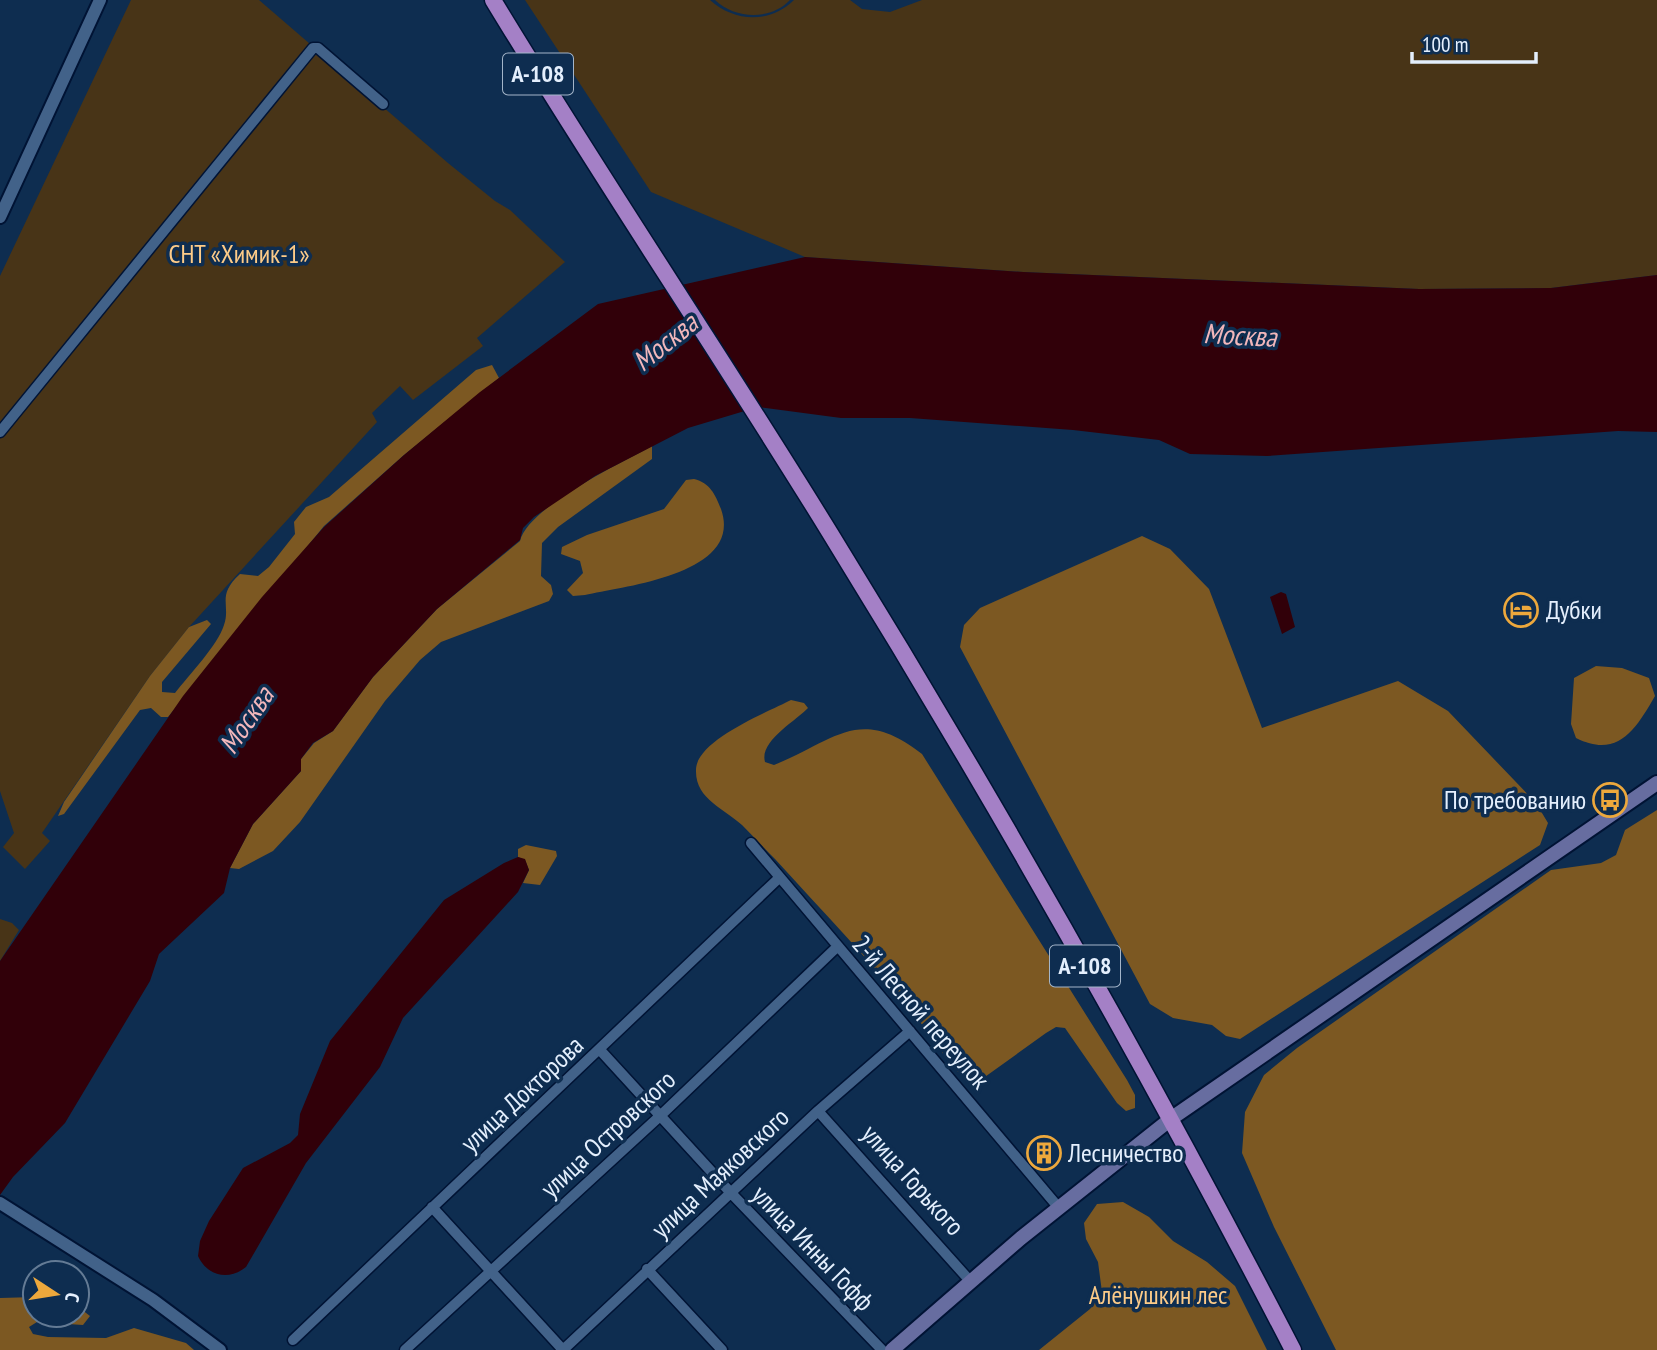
<svg xmlns="http://www.w3.org/2000/svg" width="1657" height="1350" viewBox="0 0 1657 1350" font-family="'PT Sans Narrow',sans-serif">
<rect width="100%" height="100%" fill="#0e2d50"/>
<path fill="#483417" d="M131 0H259L448 163 495 201 510 210 565 262 477 338 483 346 413 400 400 386 372 413 377 422 189 627 150 676 42 833 50 841 25 869 3 847 14 833 0 791V276Z
M525 0H710C734 22 770 24 794 0H850L862 9 890 12 922 0H1657V275L1551 288 1419 289 1023 272 805 257 651 192Z
M715 0H790C770 21 735 19 715 0Z
M0 919 12 923 19 930 0 961Z"/>
<path fill="#7c5822" d="M492 365 499 378 404 455 324 526 168 717H161L151 708 140 710 64 814 58 816 64 802 150 676 189 627 207 620 211 624 162 682V692L175 693C188 676 218 645 224 625 231 604 216 596 240 574L258 576 269 567 295 534 294 522 306 507 329 497 476 370Z
M652 446V459L558 527 542 543 541 576 551 585 553 594 549 601 441 642 420 660 385 701 300 822 273 851 239 869 230 868 253 824 301 771V759L314 743 333 731 373 677 437 609 520 541C528 507 621 463 652 446Z
M694 479C710 483 715 494 721 509 744 574 625 586 585 595L573 596 567 590 583 573 580 561 561 554 562 547 587 535 664 509 686 480Z
M1142 536 1170 549 1209 589 1262 728 1398 681 1448 711 1536 803 1548 823 1540 845 1240 1039 1226 1036 1212 1025 1173 1018 1150 1004 960 647 964 625 980 608Z
M1596 666 1622 668 1649 678 1655 696C1636 729 1618 759 1576 738L1571 724 1574 678Z
M791 700 804 703 808 708C796 721 759 741 765 762L774 765C836 740 859 705 922 754L1127 1080 1135 1095V1108L1126 1111 1117 1103 1065 1028 1056 1027 1046 1033 982 1079 967 1080C948 1065 939 1046 924 1027 878 969 825 914 775 859 764 848 753 836 742 825 725 809 695 799 696 770 696 740 768 712 791 700Z
M1657 810V1350H1336L1274 1227 1242 1153 1245 1112 1264 1075 1297 1048 1551 870 1601 863 1616 855 1625 830Z
M526 845 556 851 557 856 540 885 523 883 529 870 525 860 518 857V849Z
M1123 1202 1149 1217 1173 1241 1207 1262 1235 1286 1267 1350H1039L1090 1309 1102 1292 1098 1262 1086 1239 1084 1223 1097 1204Z
M35 1297V1315H77V1306L90 1316 83 1325 37 1322 29 1327 33 1334 48 1337 106 1338 134 1328 186 1343 194 1350H0V1298Z"/>
<path fill="#310009" d="M805 257 1023 272 1419 289 1551 288 1657 275V432L1618 431 1267 456 1190 454 1159 440 1073 430 910 418H841L758 407 688 428 595 476 534 517 523 528 520 540 437 609 373 677 333 731 313 743 301 759V771L253 824 230 868 224 893 159 954 150 981 65 1123 13 1177 0 1195V961L183 696 262 597 324 527 404 455 480 392 598 304Z
M1281 592 1286 594 1295 627 1282 634 1270 597Z
M518 857 525 859 529 870 518 892 403 1018 380 1067 306 1163 246 1267C229 1281 207 1276 198 1256L200 1241 209 1221 243 1168 290 1143 298 1135 300 1114 330 1041 444 900 504 863Z"/>
<g fill="none" stroke-linecap="round" stroke-linejoin="round">
<g stroke="#001334" stroke-width="13">
<path id="minor" d="M0 432 313 48H318L383 104
M751 843 1059 1208
M600 1050 731 1193 882 1350
M818 1111 971 1282
M432 1207 563 1350
M647 1269 722 1350
M293 1340 779 878
M405 1350 660 1116 837 947
M563 1350 818 1111 910 1031"/>
</g>
<g stroke="#001334" stroke-width="16">
<path id="tertiary" d="M0 217 100 0
M0 1203 153 1300 220 1350"/>
</g>
<g stroke="#001334" stroke-width="18">
<path id="secondary" d="M892 1350 1021 1238 1172 1118 1657 783"/>
</g>
<g stroke="#001334" stroke-width="19">
<path id="trunk" d="M493 0C602 180 720 354 830 533 995 800 1149 1072 1293 1350"/>
</g>
<use href="#minor" stroke="#426289" stroke-width="10"/>
<use href="#tertiary" stroke="#426289" stroke-width="12"/>
<use href="#secondary" stroke="#676da0" stroke-width="14"/>
<use href="#trunk" stroke="#a480c6" stroke-width="16"/>
</g>
<defs>
<g id="hotel-ring" transform="scale(1.75)"><circle r="9.5" fill="#0e2d50" stroke="#eda83c" stroke-width="1.5"/><path d="M-6-4.5h1.5V1H6V5H4.5V3h-9V5H-6ZM-4 0a1.8 1.8 0 1 1 3.6 0ZM.5 0V-2.5h3Q6-2.5 6 0Z" fill="#eda83c"/></g>
<g id="bus-ring" transform="scale(1.75)"><circle r="9.5" fill="#0e2d50" stroke="#eda83c" stroke-width="1.5"/><path d="M-5-6H5V4H4V6H2V4H-2V6H-4V4H-5ZM-3.5-4V0h7V-4ZM-3.5 1.2v1.5H-2V1.2ZM2 1.2v1.5H3.5V1.2Z" fill="#eda83c"/></g>
<g id="building-ring" transform="scale(1.75)"><circle r="9.5" fill="#0e2d50" stroke="#eda83c" stroke-width="1.5"/><path d="M-4-6H4V6H1V3H-1V6H-4ZM-2.5-4.3h1.7v1.8h-1.7ZM.8-4.3h1.7v1.8H.8ZM-2.5-1h1.7V.8h-1.7ZM.8-1h1.7V.8H.8Z" fill="#eda83c"/></g>
</defs>
<g fill-rule="evenodd">
<use href="#hotel-ring" x="1521" y="610"/>
<use href="#bus-ring" x="1610" y="800"/>
<use href="#building-ring" x="1044" y="1153"/>
</g>
<g text-anchor="middle" stroke-width="7" stroke-linejoin="round" paint-order="stroke">
<g fill="#0e2d50" stroke="#a4b5c9" stroke-width="2">
<rect x="503" y="53.5" width="70" height="41" rx="5"/>
<rect x="1050" y="945.5" width="70" height="41" rx="5"/>
</g>
<g font-size="24" font-weight="bold" fill="#e4effd">
<text x="538" y="82">А-108</text>
<text x="1085" y="974">А-108</text>
</g>
<g font-size="26" fill="#fdcb88" stroke="#0e2d50">
<text x="239" y="263">СНТ «Химик-1»</text>
<text x="1158" y="1304">Алёнушкин лес</text>
</g>
<g font-size="26" fill="#e4effd" stroke="#0e2d50" text-anchor="start">
<text x="1546" y="619">Дубки</text>
<text x="1586" y="809" text-anchor="end">По требованию</text>
<text x="1068" y="1162">Лесничество</text>
</g>
<g font-size="26" fill="#e4effd" stroke="#0e2d50">
<text transform="translate(921 1012) rotate(49)" y="9">2-й Лесной переулок</text>
<text transform="translate(522 1094) rotate(-43)" y="9">улица Докторова</text>
<text transform="translate(608 1134) rotate(-43)" y="9">улица Островского</text>
<text transform="translate(720 1173) rotate(-43)" y="9">улица Маяковского</text>
<text transform="translate(913 1180) rotate(48)" y="9">улица Горького</text>
<text transform="translate(813 1248) rotate(46)" y="9">улица Инны Гофф</text>
</g>
<g font-size="28" font-style="italic" fill="#f2b7bb" stroke="#0e2d50">
<text transform="translate(1240 335) rotate(3)" y="10">Москва</text>
<text transform="translate(665 342) rotate(-39)" y="10">Москва</text>
<text transform="translate(246 720) rotate(-56)" y="10">Москва</text>
</g>
</g>
<g transform="translate(56 1294) rotate(102)"><circle r="33" fill="#0e2d50" stroke="#647b95" stroke-width="2"/>
<path d="M0-5L12 26L0 18L-12 26Z" fill="#eda83c"/>
<text y="-10" font-size="19" font-weight="bold" text-anchor="middle" fill="#e4effd">С</text>
</g>
<path d="M1412 52v10h124v-10" fill="none" stroke="#e4effd" stroke-width="3.5"/>
<text x="1422" y="52" font-size="21" fill="#e4effd" stroke="#0e2d50" stroke-width="5" paint-order="stroke">100 m</text>
</svg>
